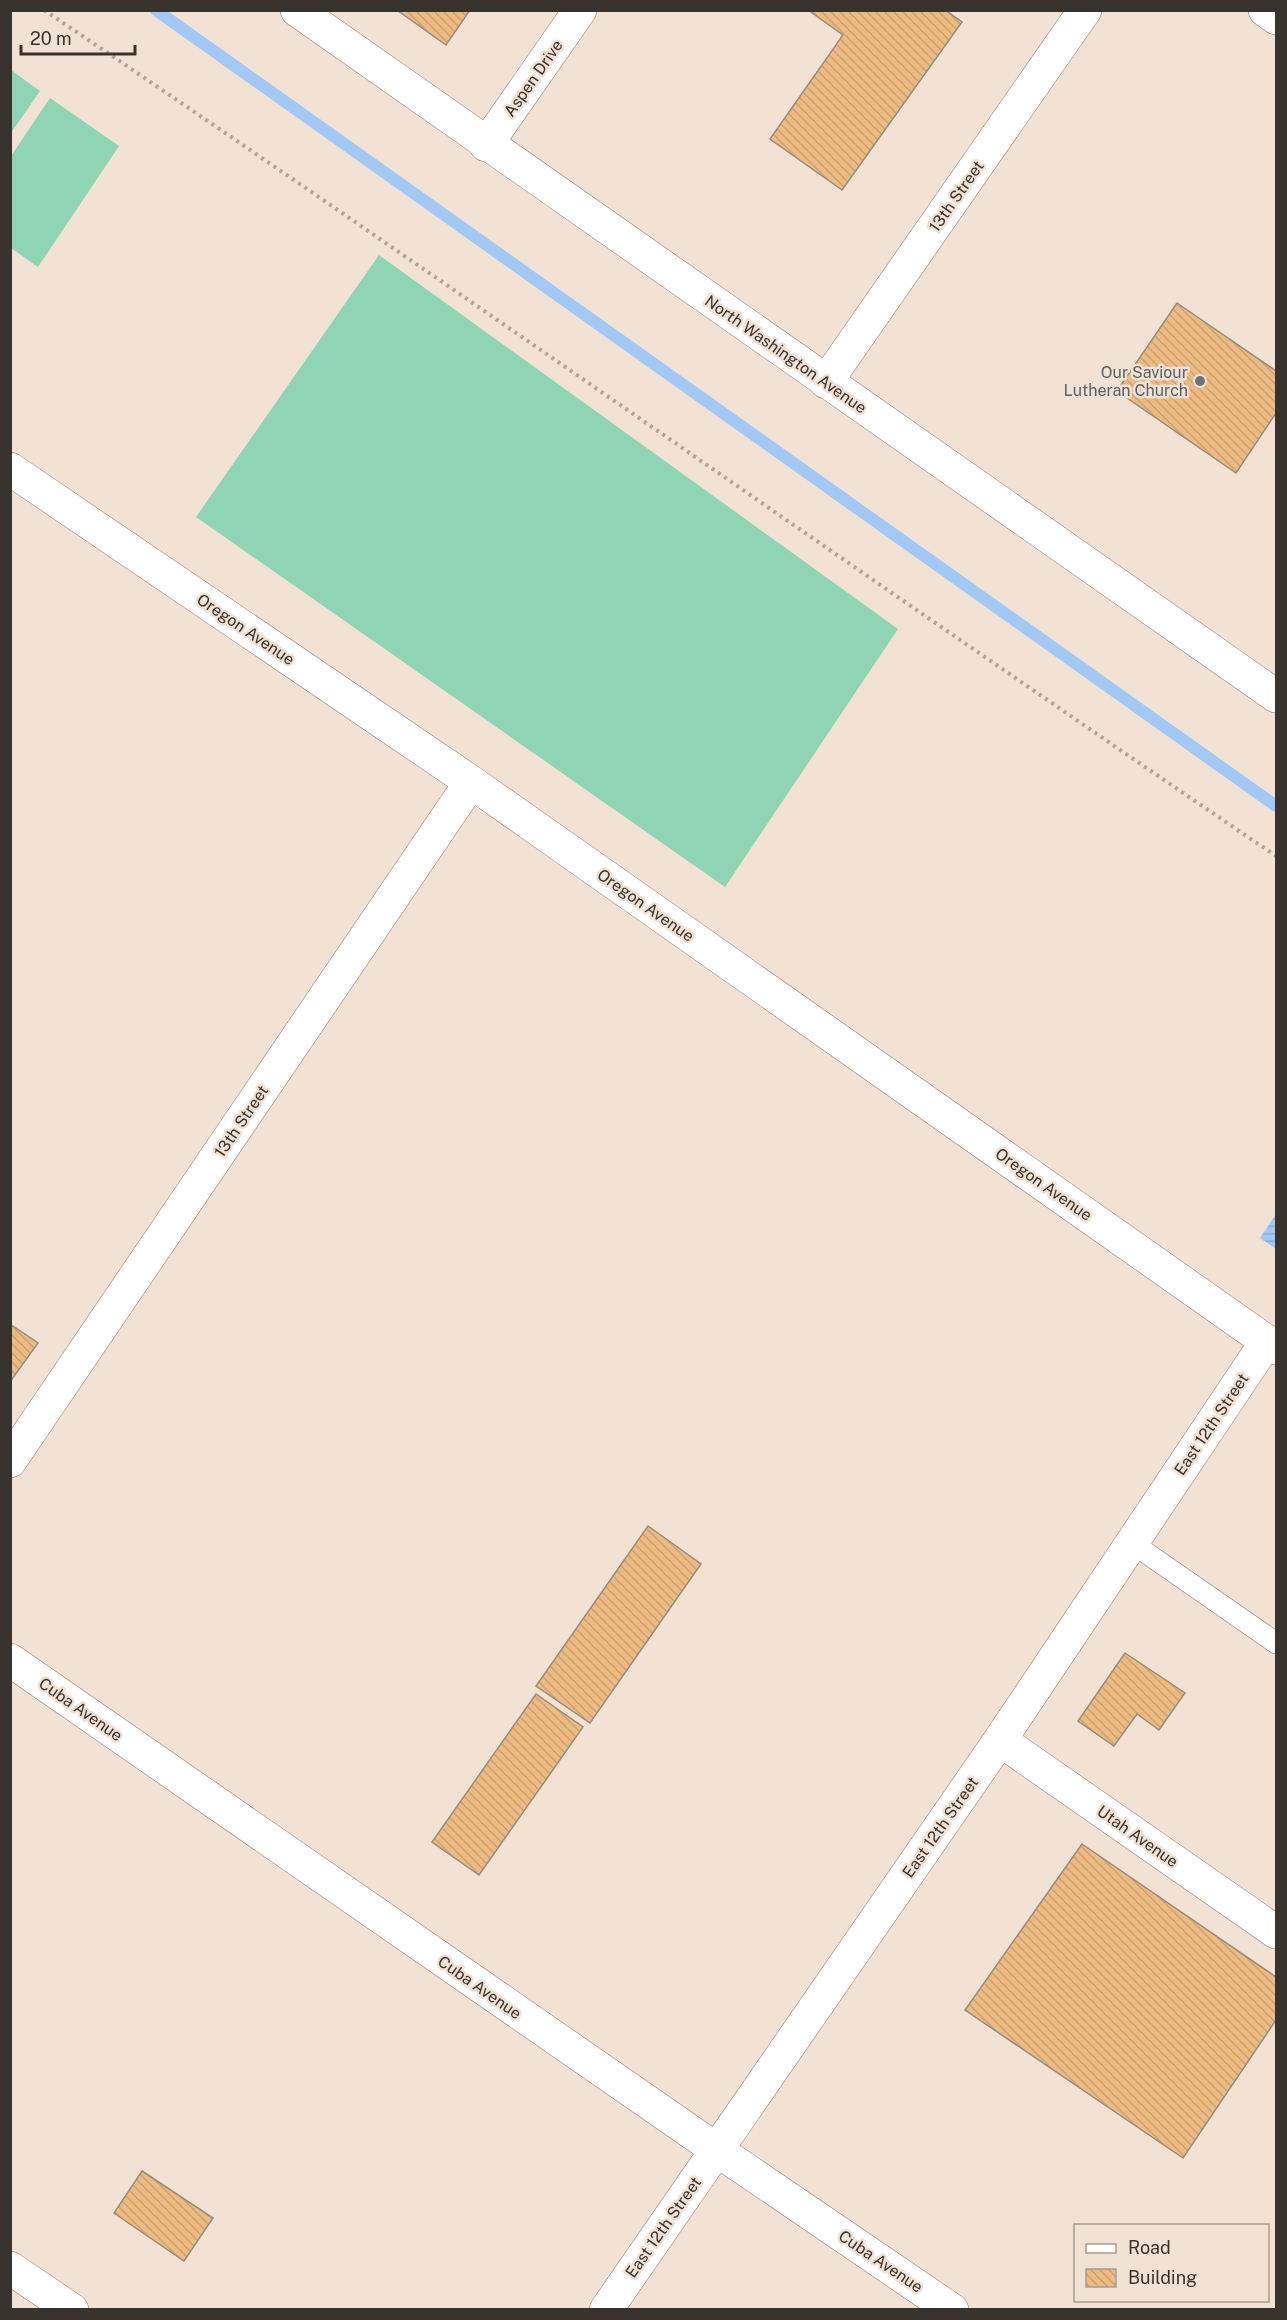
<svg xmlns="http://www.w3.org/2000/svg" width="1287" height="2320" viewBox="0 0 1287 2320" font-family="'Public Sans',sans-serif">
<defs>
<pattern id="water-rules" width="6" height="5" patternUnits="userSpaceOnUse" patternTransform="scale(1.5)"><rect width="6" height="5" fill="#a2c9f5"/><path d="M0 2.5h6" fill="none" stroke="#8cadd2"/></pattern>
<pattern id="building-back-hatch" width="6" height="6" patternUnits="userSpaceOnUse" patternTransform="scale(1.5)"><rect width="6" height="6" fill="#edbb82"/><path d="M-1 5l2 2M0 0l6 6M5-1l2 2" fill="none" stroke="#cca171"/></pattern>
</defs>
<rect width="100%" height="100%" fill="#f2e2d4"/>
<path fill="#8fd4b5" d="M11 70 40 91 11 133Z
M50 98 119 146 38 267 11 248V156Z
M379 255 898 629 725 887 196 517Z"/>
<path fill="url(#water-rules)" d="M1276 1214V1249L1260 1238Z"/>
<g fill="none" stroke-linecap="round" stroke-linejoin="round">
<path stroke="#a2c9f5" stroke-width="12" d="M156 10 1276 806"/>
</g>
<path fill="url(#building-back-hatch)" stroke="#998c7e" stroke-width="1.5" d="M397 10H470L446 45Z
M808 10H945L962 22 842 190 770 139 843 35Z
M1177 303 1276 371V413L1236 473 1117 391Z
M10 1324 38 1343 10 1382Z
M648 1526 701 1564 590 1723 536 1686Z
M1125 1653 1185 1693 1159 1730 1137 1714 1114 1746 1078 1721Z
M536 1694 583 1727 479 1875 432 1842Z
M1082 1844 1276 1977V2020L1183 2158 965 2010Z
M142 2171 213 2218 184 2261 114 2213Z"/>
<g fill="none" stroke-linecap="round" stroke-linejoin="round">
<g stroke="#8b7e71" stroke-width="22">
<path id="lane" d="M1132 1543 1276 1643"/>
</g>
<g stroke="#8b7e71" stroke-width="34">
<path id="street" d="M1265 10 1276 18
M486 145 580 10
M826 382 1085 10
M10 469 471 782 1276 1348
M10 1461 471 782
M1000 1740 1276 1932
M10 2268 72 2310
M606 2310 1000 1740 1267 1341"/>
</g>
<g stroke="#8b7e71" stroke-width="34">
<path id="secondary" d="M297 10 1276 696
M10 1660 717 2150 952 2310"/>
</g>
<path stroke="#b2a59a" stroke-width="4" stroke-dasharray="3 4.5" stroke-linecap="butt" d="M44 10C458 289 864 577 1276 856"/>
<use href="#lane" stroke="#fff" stroke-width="21"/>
<use href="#street" stroke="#fff" stroke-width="33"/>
<use href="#secondary" stroke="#fff" stroke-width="33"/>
</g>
<circle fill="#6b7280" stroke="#f2e2d4" stroke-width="2" cx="1200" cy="381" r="6"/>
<g text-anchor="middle" stroke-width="5" stroke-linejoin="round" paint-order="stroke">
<g font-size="16" fill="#39332d" stroke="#f2e2d4">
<text transform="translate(533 78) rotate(-55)" y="6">Aspen Drive</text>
<text transform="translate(956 196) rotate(-55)" y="6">13th Street</text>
<text transform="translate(786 354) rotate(35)" y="6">North Washington Avenue</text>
<text transform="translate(246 629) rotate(34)" y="6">Oregon Avenue</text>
<text transform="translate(646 905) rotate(35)" y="6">Oregon Avenue</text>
<text transform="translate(241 1121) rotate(-56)" y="6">13th Street</text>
<text transform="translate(1044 1184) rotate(35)" y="6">Oregon Avenue</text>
<text transform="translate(1211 1424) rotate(-56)" y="6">East 12th Street</text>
<text transform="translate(81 1709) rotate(35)" y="6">Cuba Avenue</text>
<text transform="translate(940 1827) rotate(-55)" y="6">East 12th Street</text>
<text transform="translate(1138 1836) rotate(35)" y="6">Utah Avenue</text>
<text transform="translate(480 1987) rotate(35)" y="6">Cuba Avenue</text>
<text transform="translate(663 2227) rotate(-55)" y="6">East 12th Street</text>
<text transform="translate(881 2261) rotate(34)" y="6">Cuba Avenue</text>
</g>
<g font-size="16" fill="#5b616d" stroke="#f2e2d4" text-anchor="end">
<text x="1188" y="378">Our Saviour<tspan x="1188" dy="18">Lutheran Church</tspan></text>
</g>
</g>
<rect width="1287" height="2320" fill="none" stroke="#39332d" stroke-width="24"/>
<rect x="1074" y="2224" width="195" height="78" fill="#f2e2d4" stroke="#a89c91" stroke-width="1.5"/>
<rect x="1086" y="2244" width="30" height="9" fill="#ffffff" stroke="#a89c91" stroke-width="1.5"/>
<text x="1128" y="2254" font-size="18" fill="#39332d">Road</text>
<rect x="1086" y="2269" width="30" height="18" fill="url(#building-back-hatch)" stroke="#a89c91" stroke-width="1.5"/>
<text x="1128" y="2284" font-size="18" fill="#39332d">Building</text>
<path d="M21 45v9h114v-9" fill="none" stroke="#39332d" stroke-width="3"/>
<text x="30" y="45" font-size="18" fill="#39332d" stroke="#f2e2d4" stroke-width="4.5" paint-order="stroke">20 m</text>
</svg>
